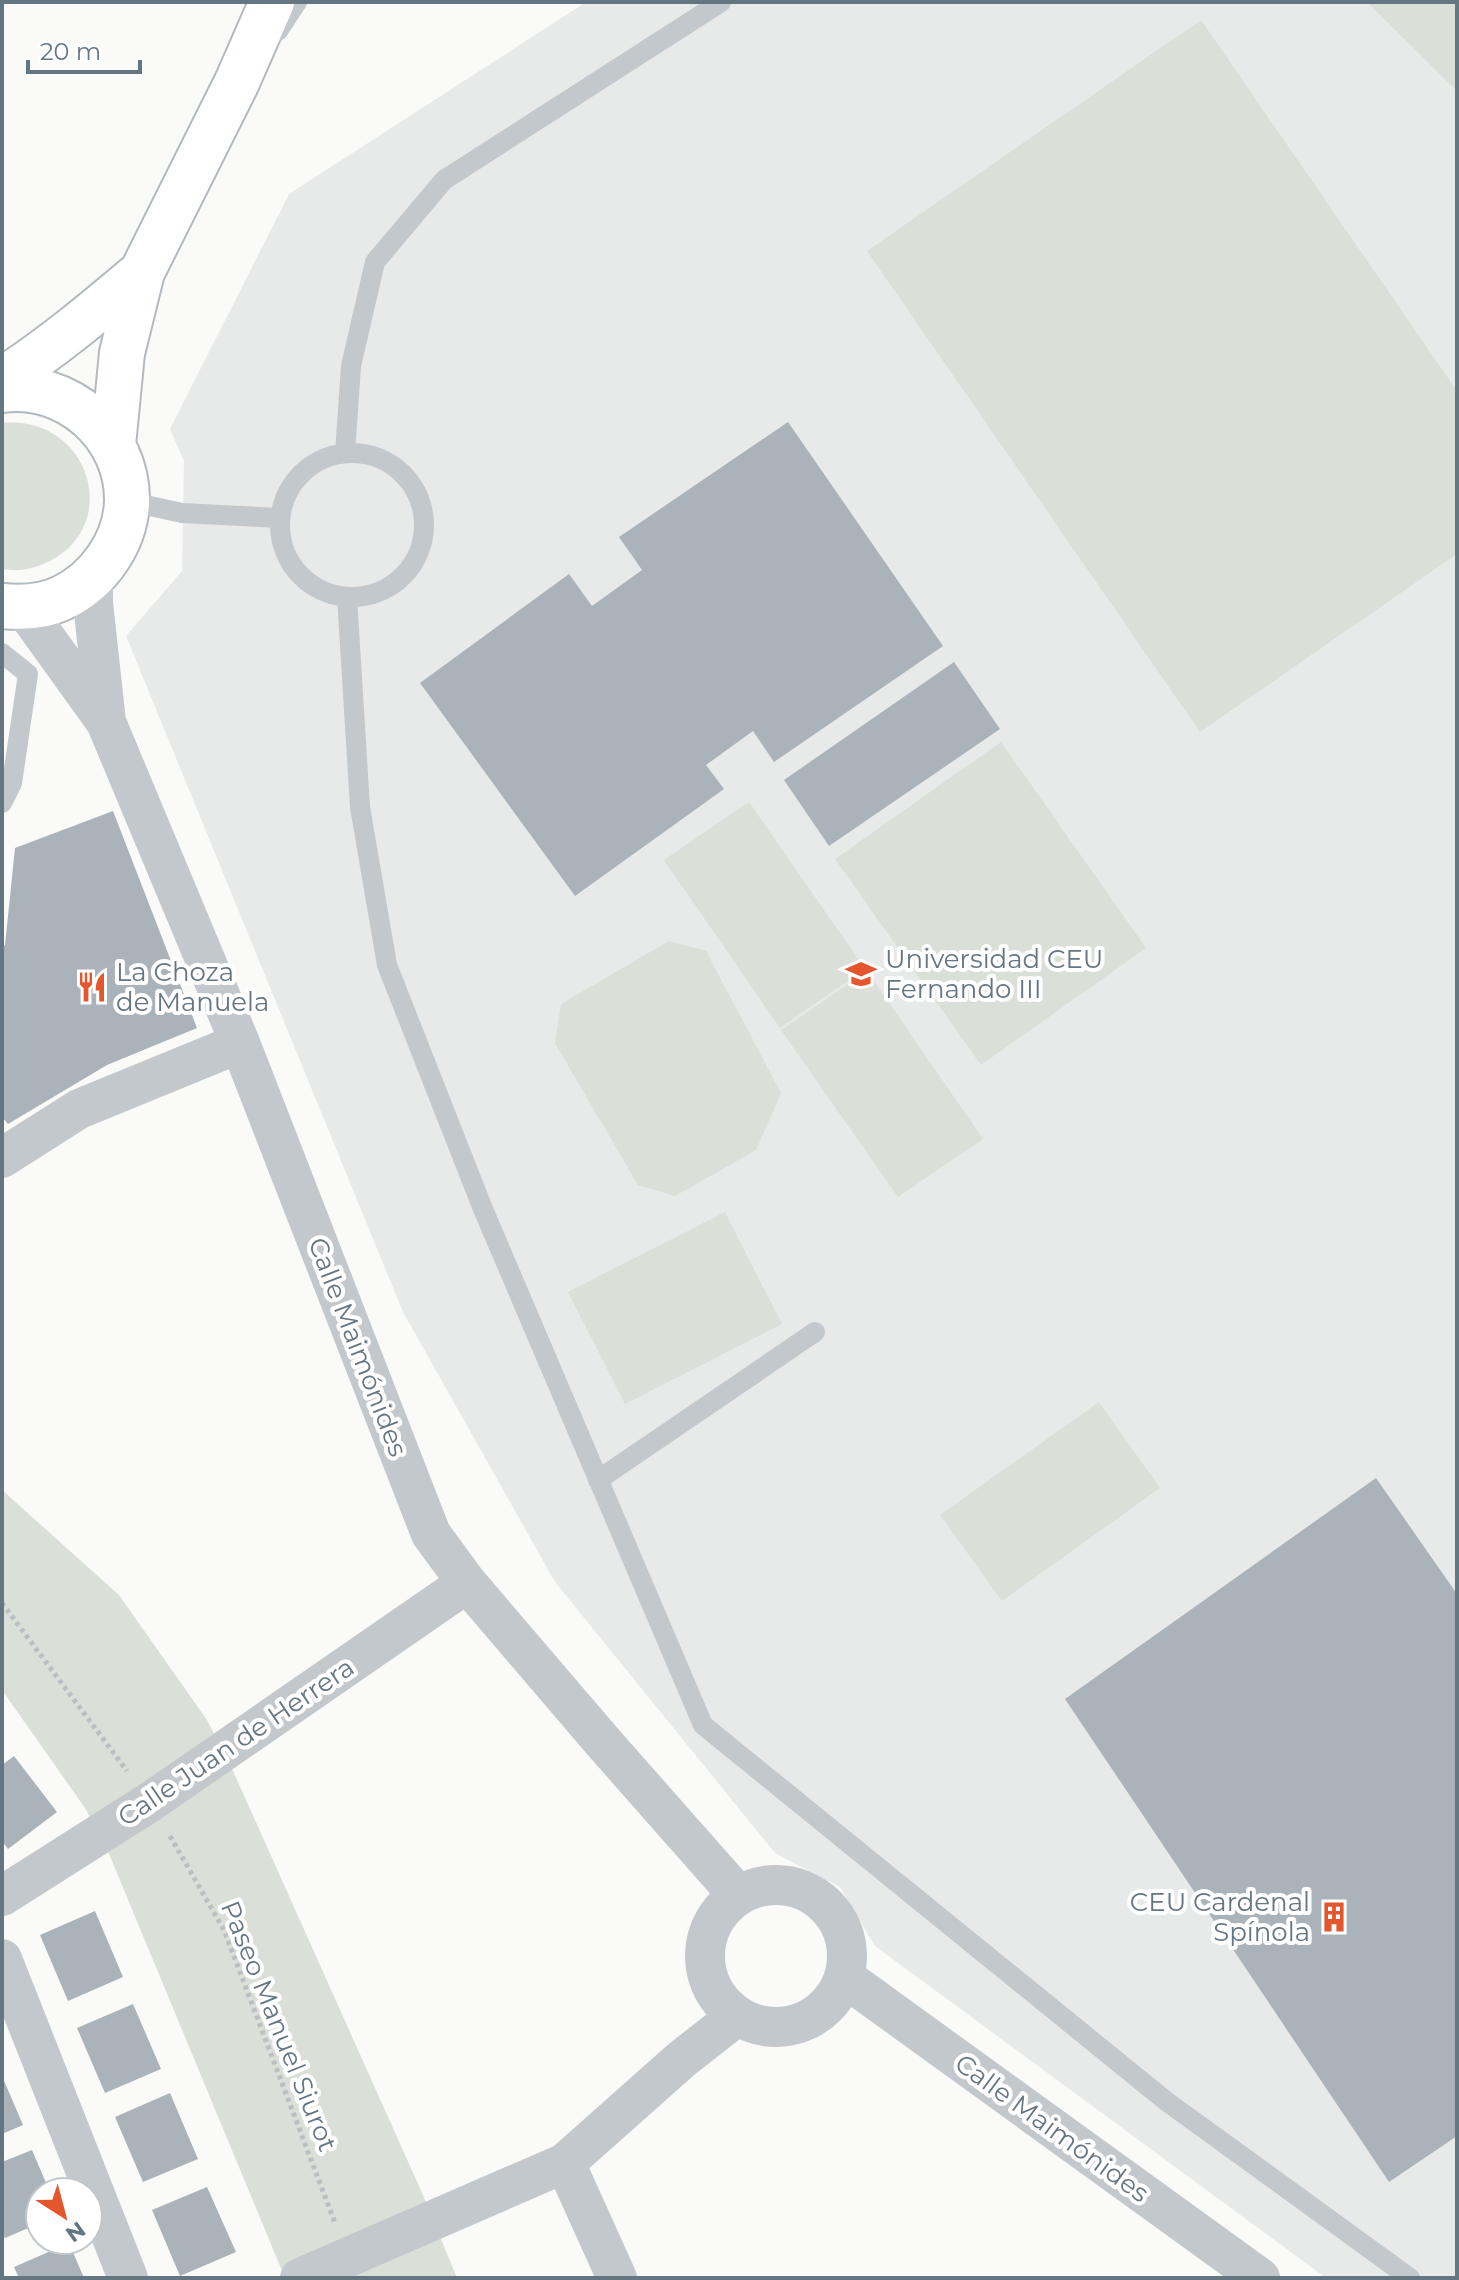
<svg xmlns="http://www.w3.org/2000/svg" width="1459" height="2280" viewBox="0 0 1459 2280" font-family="Montserrat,sans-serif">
<rect width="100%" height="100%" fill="#fafaf8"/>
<path fill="#e8e9e9" d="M586 2H1457V2278H1326L875 1946 840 1887 775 1853 555 1582 403 1312 126 636 182 571 184 461 170 429 289 194Z"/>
<path fill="#dadfd7" d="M1367 2H1457V91Z
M1201 20 1457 391V554L1200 732 867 251Z
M2 423C89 415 123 523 50 561 34 569 19 572 2 569Z
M1001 742 1146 948 981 1065 835 859Z
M749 802 865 969 780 1028 664 860Z
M669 941 706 951 781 1093 756 1150 675 1196 638 1185 555 1043 561 1004Z
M867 971 983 1139 898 1197 781 1030Z
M725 1212 782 1324 625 1404 568 1292Z
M1099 1402 1160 1488 1002 1601 940 1515Z
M2 1490 119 1595 207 1720 233 1771 423 2195 457 2278H285L107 1849 85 1808 2 1690Z"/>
<path fill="#aab3b9" d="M788 422 943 646 774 762 753 731 706 765 724 789 575 896 420 683 569 574 592 606 642 570 619 537Z
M954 662 1000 729 829 846 784 780Z
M113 811 197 1028 107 1065 8 1124 2 1117V947L5 945 15 848Z
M1376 1478 1457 1594V2136L1389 2182 1065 1699Z
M14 1756 57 1812 8 1849 2 1841V1765Z
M95 1911 123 1977 68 2001 40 1935Z
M133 2004 161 2069 105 2093 77 2028Z
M2 2076 23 2125 2 2134Z
M170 2093 198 2159 143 2182 115 2117Z
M32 2150 50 2192H40V2223L5 2238 2 2233V2162Z
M207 2187 236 2252 180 2276 152 2210Z
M69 2243 84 2278H19L14 2267Z"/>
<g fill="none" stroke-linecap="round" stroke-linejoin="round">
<g stroke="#b3babf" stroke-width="48">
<path id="secondary" d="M2 380C52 348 97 310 142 272
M2 390C67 381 128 434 127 501 126 542 98 581 62 598 43 607 22 608 2 606
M113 445 122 353 142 272 237 82 272 2"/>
</g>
<path stroke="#bbbfc2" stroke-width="5" stroke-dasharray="4 4" stroke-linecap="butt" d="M2 1603 127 1771
M170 1836 224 1930 335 2223"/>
<path stroke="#c3c8cc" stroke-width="20" d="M278 31 297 2
M345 453 351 366 375 262 444 180 721 2
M280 525a72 72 0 1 1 144 0a72 72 0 1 1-144 0Z
M127 501 182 513 280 518
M347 597 360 807 387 965 483 1209 703 1725 1166 2101 1410 2278
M2 653 28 674 12 783 2 803
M598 1480 815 1332"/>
<path stroke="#c3c8cc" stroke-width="40" d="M93 577V603L106 722
M24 608 106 722 240 1043 431 1534 467 1583 603 1742 738 1895
M2 1158 79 1109 240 1043
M705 1956a71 71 0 1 1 142 0a71 71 0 1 1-142 0Z
M2 1896 150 1802 467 1583
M2 1959 128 2278
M844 1977 1260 2278
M565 2163 617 2278
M300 2278 565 2163 682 2059 737 2016"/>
<use href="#secondary" stroke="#fff" stroke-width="44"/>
</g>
<defs>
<g id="university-bare" transform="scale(2.4)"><path d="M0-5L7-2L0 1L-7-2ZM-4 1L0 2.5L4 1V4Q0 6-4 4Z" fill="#e4572e" stroke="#fff" stroke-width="2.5" paint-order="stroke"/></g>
<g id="restaurant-bare" transform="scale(2.4)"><path d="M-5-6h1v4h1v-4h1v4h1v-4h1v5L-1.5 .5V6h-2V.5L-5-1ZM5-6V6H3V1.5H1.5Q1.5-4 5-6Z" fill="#e4572e" stroke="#fff" stroke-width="2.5" paint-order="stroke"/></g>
<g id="building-bare" transform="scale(2.4)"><path d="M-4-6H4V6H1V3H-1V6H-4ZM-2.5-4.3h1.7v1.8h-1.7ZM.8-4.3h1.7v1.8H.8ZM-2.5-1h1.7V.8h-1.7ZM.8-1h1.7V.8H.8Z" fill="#e4572e" stroke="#fff" stroke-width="2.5" paint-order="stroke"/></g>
</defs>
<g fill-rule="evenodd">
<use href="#university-bare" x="861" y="974"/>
<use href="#restaurant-bare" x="92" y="987"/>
<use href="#building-bare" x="1334" y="1917"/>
</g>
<g text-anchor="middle" stroke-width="8" stroke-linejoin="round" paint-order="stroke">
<g font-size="26" fill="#657683" stroke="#fff" text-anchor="start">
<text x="885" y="968">Universidad CEU<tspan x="885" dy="30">Fernando III</tspan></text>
<text x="116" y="981">La Choza<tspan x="116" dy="30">de Manuela</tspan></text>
<text x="1310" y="1911" text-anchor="end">CEU Cardenal<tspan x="1310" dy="30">Spínola</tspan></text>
</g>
<g font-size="26" fill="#657683" stroke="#fff">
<text transform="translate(358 1347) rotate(69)" y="9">Calle Maimónides</text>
<text transform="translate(236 1742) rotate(-34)" y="9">Calle Juan de Herrera</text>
<text transform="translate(279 2026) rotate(68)" y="9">Paseo Manuel Siurot</text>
<text transform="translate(1052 2128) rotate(36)" y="9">Calle Maimónides</text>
</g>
</g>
<rect width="1459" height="2280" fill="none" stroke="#657683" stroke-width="8"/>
<g transform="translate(64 2216) rotate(144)"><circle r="38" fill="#ffffff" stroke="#c1c8cd" stroke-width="2"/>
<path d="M0-6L14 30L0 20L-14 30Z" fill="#e4572e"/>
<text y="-12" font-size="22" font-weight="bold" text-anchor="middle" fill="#657683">N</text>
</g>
<path d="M28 60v12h112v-12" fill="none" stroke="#657683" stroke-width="4"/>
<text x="40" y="60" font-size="24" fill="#657683" stroke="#ffffff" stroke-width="6" paint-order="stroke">20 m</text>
</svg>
